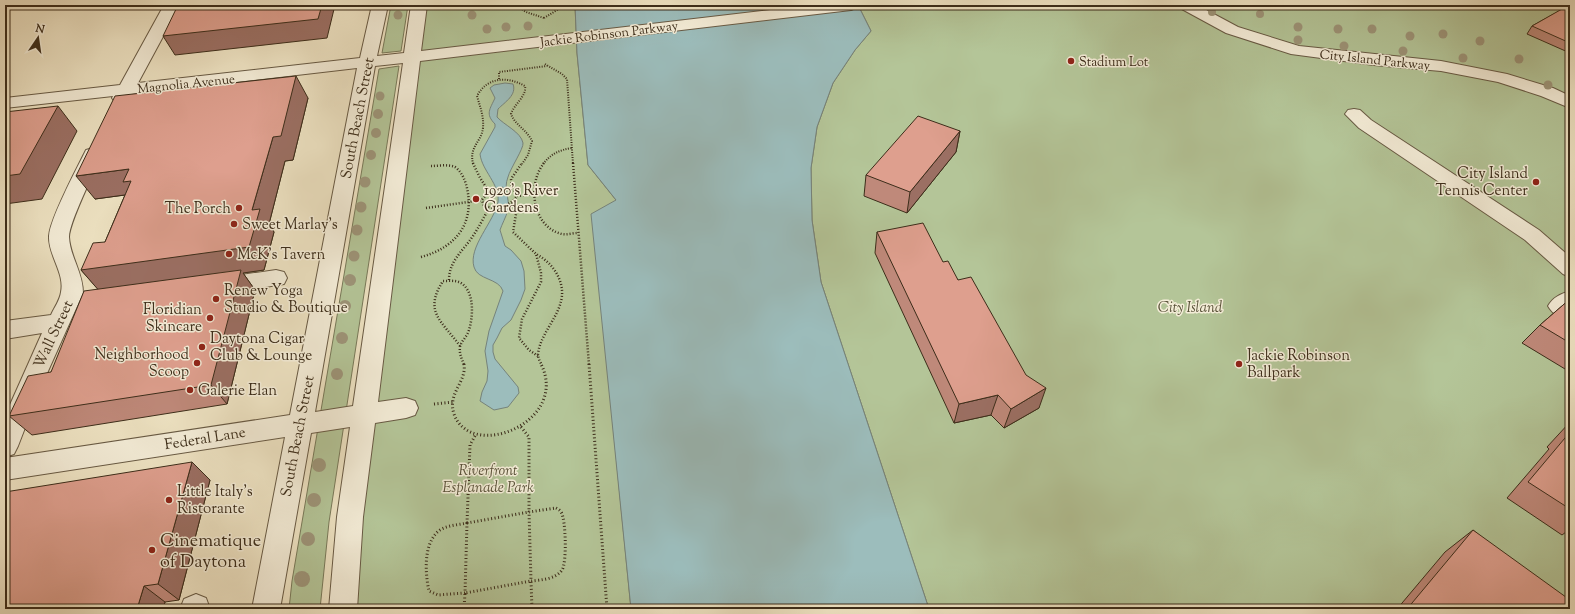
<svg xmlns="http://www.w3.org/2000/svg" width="1575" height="614" viewBox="0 0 1575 614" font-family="'Sorts Mill Goudy',serif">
<rect width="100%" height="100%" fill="#eee3c3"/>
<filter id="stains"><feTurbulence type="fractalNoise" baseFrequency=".005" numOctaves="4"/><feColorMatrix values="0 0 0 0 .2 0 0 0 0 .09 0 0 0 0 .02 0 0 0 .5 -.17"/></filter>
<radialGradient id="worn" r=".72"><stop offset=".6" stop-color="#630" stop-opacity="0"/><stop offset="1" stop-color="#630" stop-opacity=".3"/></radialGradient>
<path fill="#b4c598" stroke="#787959" d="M391 5H408L401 51 382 53Z
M419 5H575L577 53 588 165 616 200 613 425 631 609H343Z
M858 5H1570V609H929L821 282 812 220 811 168 817 127 833 83 855 50 871 31Z
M399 66 329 522 320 609H289L292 581 379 69Z"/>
<path fill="#9cbdbc" stroke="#76837b" d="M575 5H858L871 31 855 50 833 83 817 127 811 168 812 220 821 282 929 609H631L591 214 616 200 588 165 577 53Z
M505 83 513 84C517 95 505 102 498 109L497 117C504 125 521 132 523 143 524 148 510 169 508 177 503 190 510 197 508 210 506 217 502 224 500 230L505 246 511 250 521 261 524 271 525 289 521 300 511 320 502 328 497 338 493 345V352L495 359 518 387 519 393 508 407 494 410 480 401 482 392 487 381 488 371 485 351 489 331 503 291C499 278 477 280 474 267 468 247 494 222 498 202 500 184 482 171 480 154L495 127V124C485 114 490 109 495 98L490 88 494 85Z"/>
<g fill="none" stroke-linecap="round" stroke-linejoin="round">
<g stroke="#685a44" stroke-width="2">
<path id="minor" d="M164 5H180L138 83 360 58 372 5H388L377 56 404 53 411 5H427L421 51 812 5H859L856 8 851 10 420 61 378 402 406 398 415 401 418 408 415 415 406 418 375 423 363 517 357 609H329L337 517 350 427 311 433 280 609H252L285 437 5 480V458L290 415 357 68 132 94 127 102 121 103 115 102 112 98 113 96 5 108V98L120 85ZM403 63 353 406 315 412 375 66Z
M1177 5H1197L1238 27 1299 46 1441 61 1507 74 1553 88 1570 96V108L1541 96 1498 82 1441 71 1374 65 1291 54 1226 33 1180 8Z
M1354 109 1360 110 1371 120 1539 230 1570 257V277L1563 274 1525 240 1359 128 1345 114 1348 110Z
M93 148 100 150 102 154C95 171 69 222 69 237 70 257 83 272 83 293L40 389 18 446 14 454 5 457V416L42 333 5 339V321L51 315C54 308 60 300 61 292 65 273 48 255 49 236 50 219 75 172 84 154L86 150Z
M276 270 284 272 287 278 284 284 220 294 212 292 209 286 212 280 220 278Z
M1570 291V321C1561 318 1553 315 1548 306 1553 297 1561 294 1570 291Z
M196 594 206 598 210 609H180L184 599Z"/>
</g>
<path stroke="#3c2d1a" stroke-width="2" stroke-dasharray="1 1.5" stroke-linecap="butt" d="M516 5 526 12 544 18
M895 5 898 9
M504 8 505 5
M544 18 562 7V5
M545 64 562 74 567 79 573 164
M499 79V72L547 66
M473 164C469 146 481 143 483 128 484 116 480 107 477 96 487 77 507 76 525 86 527 96 514 104 511 114 515 125 527 130 532 141L528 155 522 164
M543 164C551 154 559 150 572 148"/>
<path stroke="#3c2d1a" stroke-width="2.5" stroke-dasharray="1 2" stroke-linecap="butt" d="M473 163 479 176 489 192
M544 163C527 184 532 227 562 234 567 235 573 233 578 233
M573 163 589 365
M502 188 516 191 517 196C509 207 497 210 484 206L482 200C487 193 493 189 502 188Z
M512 189 511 179 522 163
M517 196 534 194
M512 203 516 214 513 232 536 254
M426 208 482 200
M421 257C455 248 475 224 467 188 465 180 462 172 455 167 448 164 438 166 430 166
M449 280C449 261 463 251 473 236 479 227 484 217 489 208
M460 346C442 321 423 312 443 281 449 281 456 280 461 283 475 292 473 317 469 330 467 337 461 341 460 347 459 354 462 359 464 365
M538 356 529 350 519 338 522 319 541 282V273L536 254C547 260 556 269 560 281 570 309 541 328 538 354 538 358 540 362 542 365"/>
<path stroke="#3c2d1a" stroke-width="3" stroke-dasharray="1 2.5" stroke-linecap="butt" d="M464 364C467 382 447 393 454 414 471 462 570 422 541 364
M589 364 607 609
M434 404 453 402
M521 427 529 437V512
M556 508C558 509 560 510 561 512 566 519 567 563 562 570 556 579 541 580 531 581L529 512Z
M467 523 465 593 438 595 429 591C425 573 423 542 440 530 448 525 458 525 467 523Z
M467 523 470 445 476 434
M467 523 529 512
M464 609 465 593 531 581 532 609"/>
<use href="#minor" fill="#f4edd8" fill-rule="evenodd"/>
</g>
<g fill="#9d9478">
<circle cx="1212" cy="12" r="4"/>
<circle cx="1260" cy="14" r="4"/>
<circle cx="398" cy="15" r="4.5"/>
<circle cx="472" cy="15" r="4.5"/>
<circle cx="528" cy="26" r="4.5"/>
<circle cx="506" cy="27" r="4.5"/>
<circle cx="1298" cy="27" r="4.5"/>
<circle cx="487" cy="29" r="4.5"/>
<circle cx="1338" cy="29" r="4.5"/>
<circle cx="1372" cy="29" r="4.5"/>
<circle cx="1443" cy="34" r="4.5"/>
<circle cx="1410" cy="36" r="4.5"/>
<circle cx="1298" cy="40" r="4.5"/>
<circle cx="1480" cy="41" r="4.5"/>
<circle cx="1344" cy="46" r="4.5"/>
<circle cx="1403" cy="51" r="4.5"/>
<circle cx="1463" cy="58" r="4.5"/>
<circle cx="1519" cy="59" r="4.5"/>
<circle cx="1548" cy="85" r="4.5"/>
<circle cx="380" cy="96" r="4.5"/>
<circle cx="378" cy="114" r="5"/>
<circle cx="376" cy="133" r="5"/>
<circle cx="371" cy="155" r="5"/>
<circle cx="365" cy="182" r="5.5"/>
<circle cx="361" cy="207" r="5.5"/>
<circle cx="357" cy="230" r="5.5"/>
<circle cx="354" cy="256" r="5.5"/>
<circle cx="350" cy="280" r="6"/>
<circle cx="345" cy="306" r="6"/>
<circle cx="342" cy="338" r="6"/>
<circle cx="337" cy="374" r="6"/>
<circle cx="319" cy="465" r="7"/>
<circle cx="314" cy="500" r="7"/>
<circle cx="308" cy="539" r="7"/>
<circle cx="302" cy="579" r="8"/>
</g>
<path fill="#bf897a" stroke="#3c2d1a" d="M1570 5V53L1527 34 1532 26Z
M308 98 293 160 285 161 269 224 274 232 264 270 243 273 255 290 227 404 32 435 9 416 51 372 98 289 81 270 105 242 125 195 95 199Z
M960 131 956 152 907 213 864 196 866 175Z
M877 232 943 262 958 280 1039 408 1004 428 991 415 954 423 875 253Z
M1570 299V372L1522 343 1540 325Z
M1570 422V529L1562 535 1507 498 1549 449 1547 447Z
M192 462 210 480 179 600 165 602 163 609H5Z
M1473 530 1564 609H1397L1445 552Z"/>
<path fill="#9b6f63" stroke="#3c2d1a" d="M322 5H335L327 38 175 55 163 36Z
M296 76 308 98 293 160 285 161 269 224 274 232 264 270 243 273 255 290 227 404 211 385 101 293 81 270 252 210 273 137Z
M58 106 77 131 42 199 5 204V176Z
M960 131 956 152 907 213 910 192Z
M129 169 141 205 132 194 95 199 76 176Z
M1046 388 1039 408 1004 428 1011 409Z
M998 395 991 415 954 423 959 404Z
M192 462 210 480 179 600 158 584Z
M144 586 165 602 163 609H137Z"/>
<path fill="#de9f8e" stroke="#3c2d1a" d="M178 5H322L318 19 163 36Z
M1569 5H1570V43L1532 26Z
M296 76 281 136 273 137 252 210 260 209 249 247 81 270 93 243 105 242 131 181 123 182 129 169 76 176 115 96Z
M58 106 20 174 5 176V112Z
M918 116 960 131 910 192 866 175Z
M923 223 943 262 948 261 958 280 971 277 1026 375 1046 388 1011 409 998 395 959 404 877 232Z
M241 270 211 385 9 416 28 376 51 372 84 291Z
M1570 299V343L1540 325Z
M1570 427V509L1528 482 1570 432 1567 430Z
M192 462 158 584 144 586 137 609H5V492Z
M1473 530 1570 600V601L1564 609H1407Z"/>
<g fill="#8f2418" stroke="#f4edd8" stroke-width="1.5">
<circle cx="1071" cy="61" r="4"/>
<circle cx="1536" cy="182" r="4"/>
<circle cx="476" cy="199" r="4"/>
<circle cx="239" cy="208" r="4"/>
<circle cx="234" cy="224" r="4"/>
<circle cx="229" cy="254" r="4"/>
<circle cx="216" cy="299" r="4"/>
<circle cx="210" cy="318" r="4"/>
<circle cx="202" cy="347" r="4"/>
<circle cx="197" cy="363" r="4"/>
<circle cx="1239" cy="364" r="4"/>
<circle cx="190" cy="390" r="4"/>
<circle cx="169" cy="500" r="4"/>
<circle cx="152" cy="550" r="4"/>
</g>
<g text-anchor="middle" stroke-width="3" stroke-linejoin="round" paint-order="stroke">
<g font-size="13" fill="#3c2d1a" stroke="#f4edd8">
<text transform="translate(609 33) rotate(-7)" y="5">Jackie Robinson Parkway</text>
<text transform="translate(1375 59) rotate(6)" y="5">City Island Parkway</text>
<text transform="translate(186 83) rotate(-6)" y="5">Magnolia Avenue</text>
</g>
<g font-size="13" fill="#3c2d1a" stroke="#f4edd8" text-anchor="start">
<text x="1079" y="66">Stadium Lot</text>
</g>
<g font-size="15" fill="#3c2d1a" stroke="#f4edd8">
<text transform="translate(357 118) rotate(-79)" y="5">South Beach Street</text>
<text transform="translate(53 334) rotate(-65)" y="5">Wall Street</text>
<text transform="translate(297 436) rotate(-79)" y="5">South Beach Street</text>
<text transform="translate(205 438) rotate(-9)" y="5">Federal Lane</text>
</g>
<g font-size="15" fill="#3c2d1a" stroke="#f4edd8" text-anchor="start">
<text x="1528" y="178" text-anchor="end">City Island<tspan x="1528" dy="17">Tennis Center</tspan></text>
<text x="484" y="195">1920's River<tspan x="484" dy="17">Gardens</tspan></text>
<text x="231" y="213" text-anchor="end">The Porch</text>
<text x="242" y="229">Sweet Marlay's</text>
<text x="237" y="259">McK's Tavern</text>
<text x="224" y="295">Renew Yoga<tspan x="224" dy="17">Studio &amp; Boutique</tspan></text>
<text x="202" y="314" text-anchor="end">Floridian<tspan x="202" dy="17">Skincare</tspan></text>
<text x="210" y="343">Daytona Cigar<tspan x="210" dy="17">Club &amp; Lounge</tspan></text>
<text x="189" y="359" text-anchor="end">Neighborhood<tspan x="189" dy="17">Scoop</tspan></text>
<text x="1247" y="360">Jackie Robinson<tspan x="1247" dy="17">Ballpark</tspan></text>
<text x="198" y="395">Galerie Elan</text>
<text x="177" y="496">Little Italy's<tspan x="177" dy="17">Ristorante</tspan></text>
</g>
<g font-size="15" font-style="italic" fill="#5a533a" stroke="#f4edd8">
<text x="1190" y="312">City Island</text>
<text x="488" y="475">Riverfront<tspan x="488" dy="17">Esplanade Park</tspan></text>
</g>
<g font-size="18" fill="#3c2d1a" stroke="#f4edd8" text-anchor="start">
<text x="160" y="546">Cinematique<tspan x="160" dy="21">of Daytona</tspan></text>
</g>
</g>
<rect width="1575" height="614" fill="none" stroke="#eee3c3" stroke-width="20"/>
<rect x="6" y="6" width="1563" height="602" fill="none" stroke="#3c2d1a" stroke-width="2"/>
<rect x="10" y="10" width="1555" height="594" fill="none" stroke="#3c2d1a"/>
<g transform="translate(38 38) rotate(13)" stroke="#f4edd8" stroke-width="3" paint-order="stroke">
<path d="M0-3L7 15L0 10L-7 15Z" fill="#3c2d1a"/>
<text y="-6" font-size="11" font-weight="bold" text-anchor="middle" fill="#3c2d1a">N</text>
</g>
<rect width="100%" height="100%" filter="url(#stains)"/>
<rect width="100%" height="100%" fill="url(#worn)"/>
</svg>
